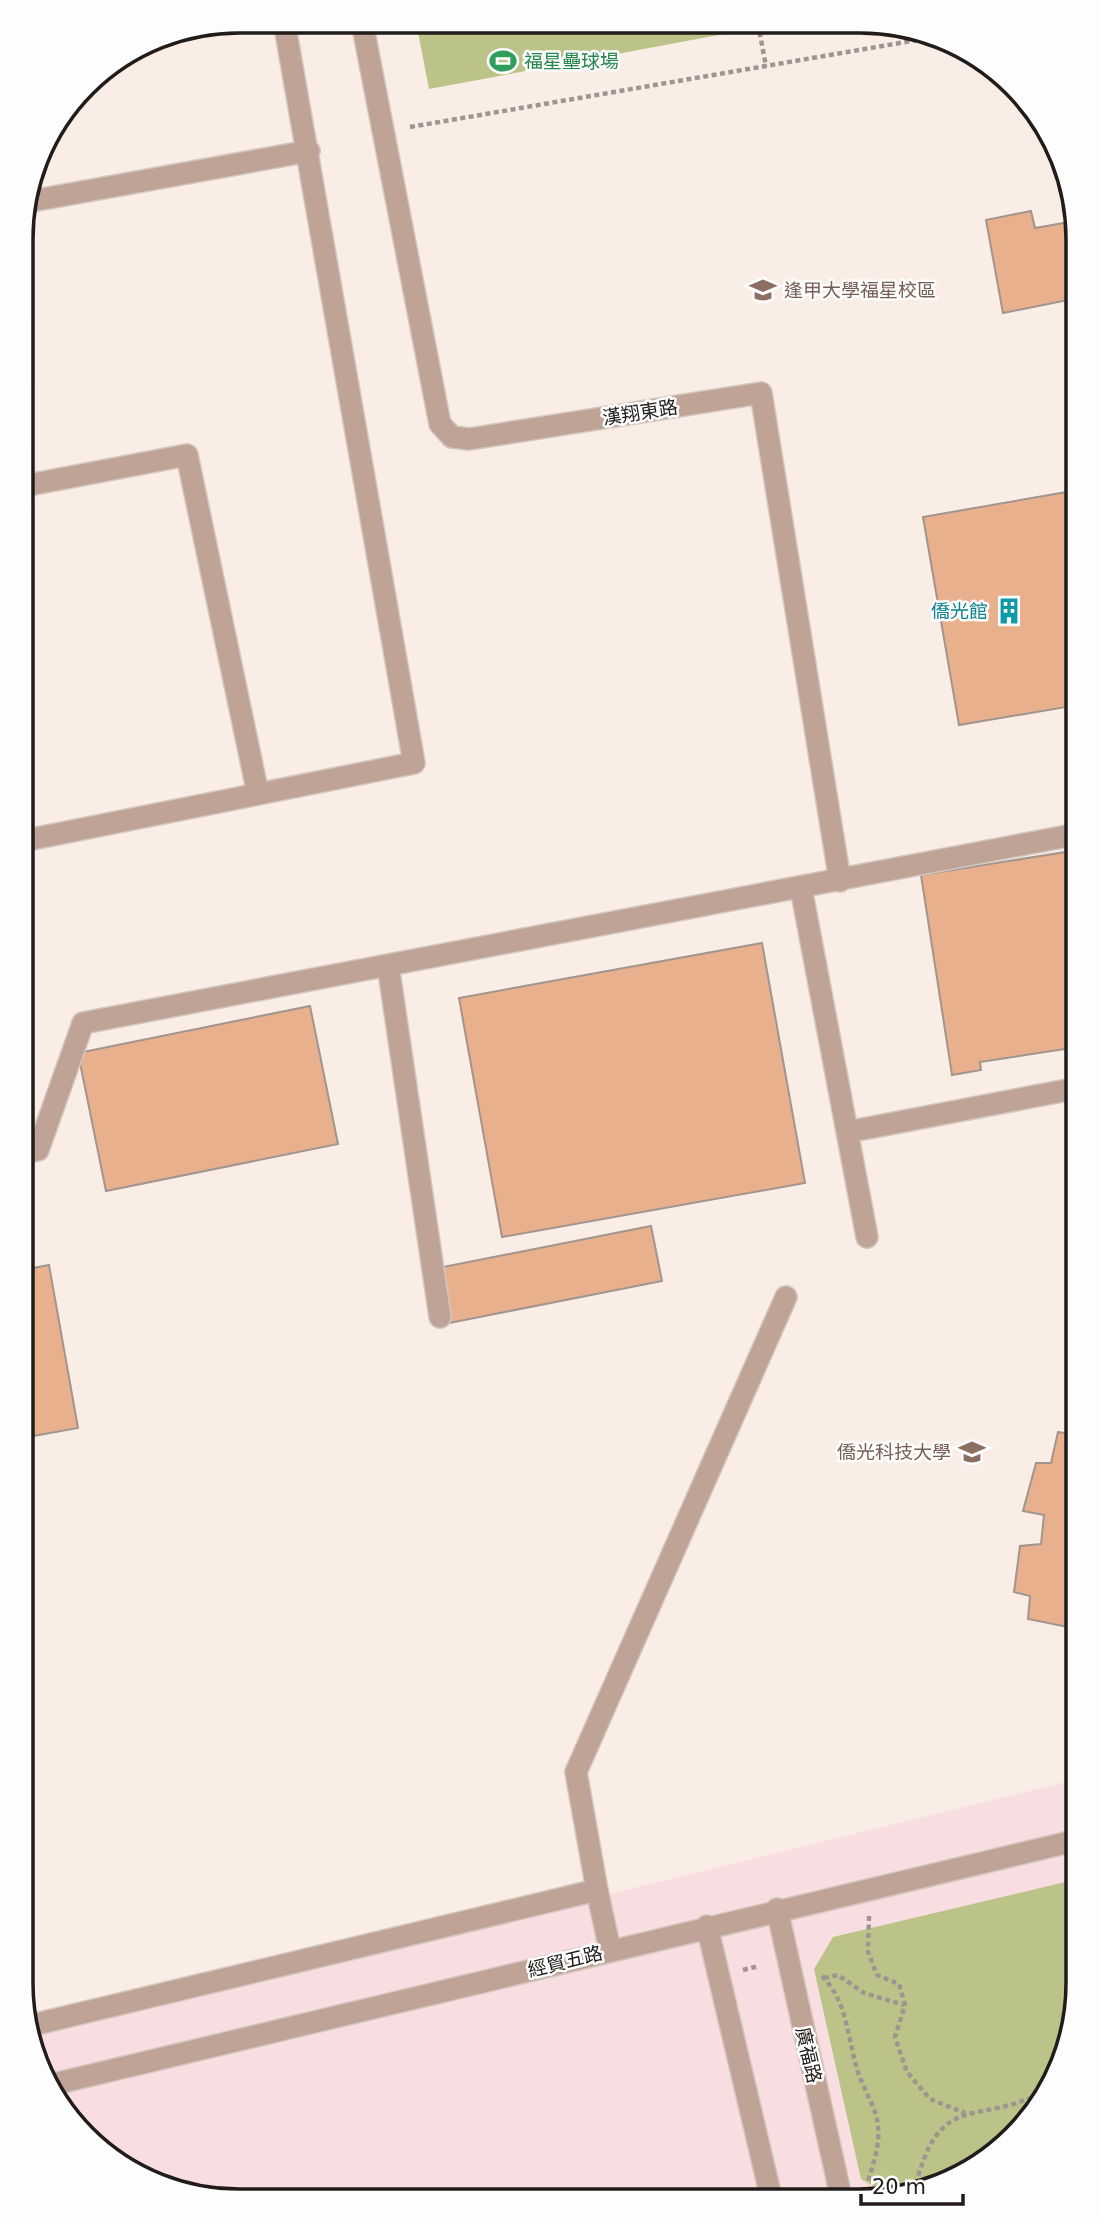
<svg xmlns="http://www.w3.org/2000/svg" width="1099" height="2222" viewBox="0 0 1099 2222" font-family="'DejaVu Sans','Noto Sans TC',sans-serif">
<rect width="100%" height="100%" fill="#faede5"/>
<path fill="#f9dee1" d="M1078 1779 1077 1997 1061 2066 1033 2116 981 2164 929 2190 859 2201 211 2199 156 2184 96 2147 32 2052 30 2036Z"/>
<path fill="#bcc389" d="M416 22 734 24 735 32 429 89Z
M1078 1879 1077 1997 1061 2066 1033 2116 981 2164 929 2190 890 2196 861 2179 814 1969 833 1937Z"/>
<path fill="#e9b08d" stroke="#a1958e" stroke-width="2" d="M1031 211 1035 228 1075 221 1078 298 1003 313 986 220Z
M1078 490V705L959 725 923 517Z
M1078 850V1047L980 1062 981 1070 952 1075 921 875Z
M762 943 805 1183 502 1237 459 998Z
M310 1006 338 1144 106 1191 78 1053Z
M651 1226 662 1281 449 1323 438 1268Z
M49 1265 78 1428 22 1438V1270Z
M1058 1432 1078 1435V1629L1028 1619 1030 1596 1014 1592 1020 1546 1041 1544 1044 1515 1023 1511 1036 1463H1051Z"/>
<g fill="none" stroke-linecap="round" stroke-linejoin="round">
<g stroke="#d3c7c0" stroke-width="24">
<path id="minor" d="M362 22 440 424 452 437 469 439 761 393 840 881
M26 202 309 151
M23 486 187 455 258 794
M22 841 414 763 284 21
M801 888 867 1237
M388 965 440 1317
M847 1132 1078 1088
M22 1153 38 1150 83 1023 1078 834
M597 1890 610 1950
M777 1909 842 2201
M707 1926 772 2201
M28 2026 597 1890 576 1772 786 1297
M54 2084 1078 1840"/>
</g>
<path stroke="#9f958f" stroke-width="4.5" stroke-dasharray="5 3.5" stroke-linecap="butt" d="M758 24 766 66
M410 127 929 38
M869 1916 868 1952 877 1975 899 1984 905 2005 895 2037 907 2072 930 2099 965 2113
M743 1970 759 1966
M822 1976C849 2003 847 2041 859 2075 865 2091 877 2110 878 2126 880 2146 873 2165 867 2184
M824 1978 838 1975 864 1993 904 2005
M914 2192C939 2086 976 2129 1047 2090"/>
<use href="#minor" stroke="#bea396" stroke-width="21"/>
</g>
<defs>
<g id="stadium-bare" transform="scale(2.1)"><path d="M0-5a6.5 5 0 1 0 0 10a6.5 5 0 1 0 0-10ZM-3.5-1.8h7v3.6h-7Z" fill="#2e9e5b" stroke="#fdfdfd" stroke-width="2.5" paint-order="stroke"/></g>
<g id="university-bare" transform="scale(2.1)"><path d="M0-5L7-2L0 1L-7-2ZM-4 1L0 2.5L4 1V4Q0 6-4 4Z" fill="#8d6e63" stroke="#fdfdfd" stroke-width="2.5" paint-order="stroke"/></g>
<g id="building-bare" transform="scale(2.1)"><path d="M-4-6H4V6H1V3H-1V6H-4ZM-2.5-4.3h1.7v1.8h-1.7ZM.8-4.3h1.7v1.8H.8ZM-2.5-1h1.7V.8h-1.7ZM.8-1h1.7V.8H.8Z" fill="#0f9aa8" stroke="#fdfdfd" stroke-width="2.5" paint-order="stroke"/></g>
</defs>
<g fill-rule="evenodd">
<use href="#stadium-bare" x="503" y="61"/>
<use href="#university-bare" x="763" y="290"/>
<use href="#building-bare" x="1009" y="611"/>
<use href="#university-bare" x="972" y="1452"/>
</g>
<g text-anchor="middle" stroke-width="5" stroke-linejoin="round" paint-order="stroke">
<g font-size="19" fill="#27864d" stroke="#fdfdfd" text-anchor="start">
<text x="524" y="68">福星壘球場</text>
</g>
<g font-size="19" fill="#785e54" stroke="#fdfdfd" text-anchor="start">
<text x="784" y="297">逢甲大學福星校區</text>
<text x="951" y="1459" text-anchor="end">僑光科技大學</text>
</g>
<g font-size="19" fill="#211c19" stroke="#fdfdfd">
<text transform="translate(640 412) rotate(-9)" y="7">漢翔東路</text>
<text transform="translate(565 1961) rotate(-14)" y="7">經貿五路</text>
<text transform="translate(809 2055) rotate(77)" y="7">廣福路</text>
</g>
<g font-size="19" fill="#0d838f" stroke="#fdfdfd" text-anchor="end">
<text x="988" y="618">僑光館</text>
</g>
</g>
<path d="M0 0H1099V2222H0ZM239 33H860A206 206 0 0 1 1066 239V1983A206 206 0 0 1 860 2189H239A206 206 0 0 1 33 1983V239A206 206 0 0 1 239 33Z" fill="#fdfdfd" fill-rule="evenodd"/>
<path fill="none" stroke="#211c19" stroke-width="3.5" d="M239 33H860A206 206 0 0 1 1066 239V1983A206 206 0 0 1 860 2189H239A206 206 0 0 1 33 1983V239A206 206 0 0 1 239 33Z"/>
<path d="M861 2194v10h102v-10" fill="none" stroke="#211c19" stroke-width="3.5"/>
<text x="872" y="2194" font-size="21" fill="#211c19" stroke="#fdfdfd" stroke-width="5" paint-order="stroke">20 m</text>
</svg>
